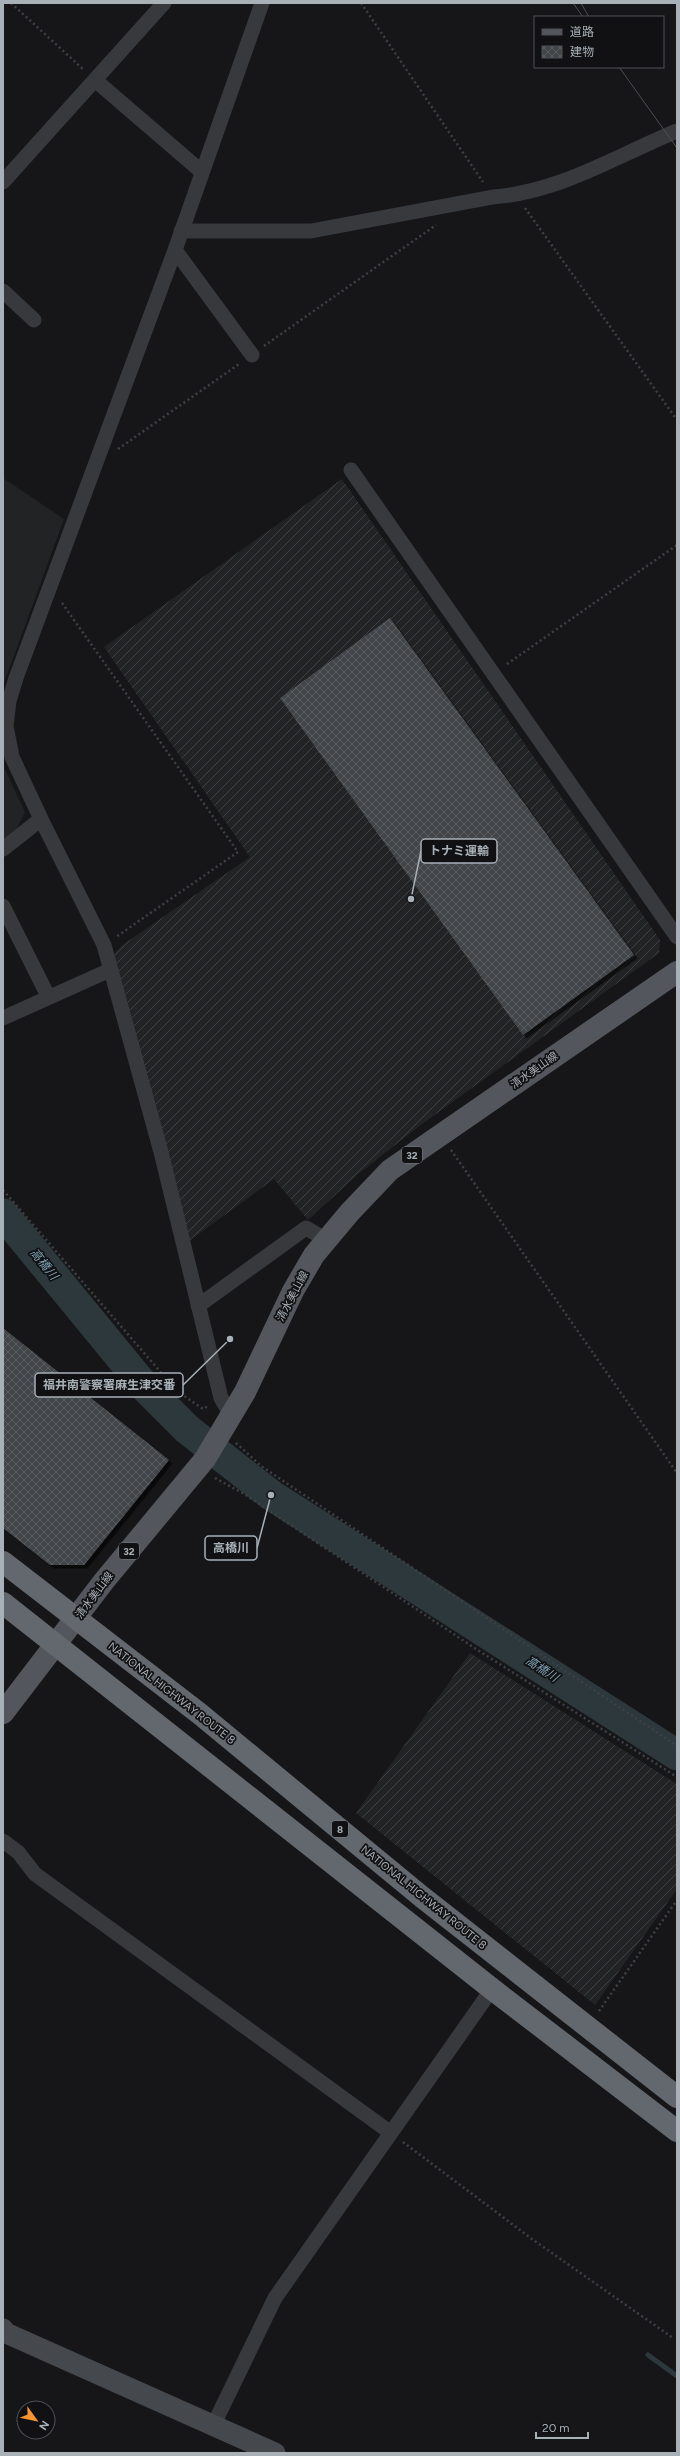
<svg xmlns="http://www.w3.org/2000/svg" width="680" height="2456" viewBox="0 0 680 2456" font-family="Figtree,'Noto Sans JP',sans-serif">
<defs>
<pattern id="industrial-furrows" width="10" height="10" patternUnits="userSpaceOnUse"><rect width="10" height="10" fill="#222325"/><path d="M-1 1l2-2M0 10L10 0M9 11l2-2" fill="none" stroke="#3f4043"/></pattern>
<pattern id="building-cross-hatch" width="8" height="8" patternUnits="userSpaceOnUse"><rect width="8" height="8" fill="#424548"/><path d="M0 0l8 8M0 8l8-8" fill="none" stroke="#5a5d60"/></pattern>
<filter id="shadow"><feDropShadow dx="3.5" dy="3.5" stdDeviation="0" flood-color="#0009"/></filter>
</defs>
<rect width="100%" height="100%" fill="#161618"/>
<path fill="#222325" d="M3 478 64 519 3 686Z
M3 765 25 812 16 830 3 840Z"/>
<path fill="url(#industrial-furrows)" d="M342 479 660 940 659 953 418 1127 357 1175 308 1220 274 1179 189 1241 114 954 121 946 250 857 104 647Z
M470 1653 677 1784V1889L595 2005 356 1813Z"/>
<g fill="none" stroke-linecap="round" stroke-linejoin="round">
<path stroke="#2c383c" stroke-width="5" d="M648 2355 677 2376"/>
<path stroke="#2c383c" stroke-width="31" d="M3 1214 145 1387 187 1429 271 1495 677 1755"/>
</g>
<path fill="url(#building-cross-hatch)" filter="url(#shadow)" d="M390 618 634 955 523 1035 280 698Z
M3 1328 169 1460 84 1565H50L3 1528Z"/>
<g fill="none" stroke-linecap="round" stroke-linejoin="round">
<path stroke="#3d4044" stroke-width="2.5" stroke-dasharray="2 3" stroke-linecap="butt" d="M11 3 84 70
M361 3 483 182
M525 208 677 420
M264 346 436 225
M118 449 239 364
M62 603 238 852 116 937
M507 664 677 545
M451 1150 677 1473
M3 1190 177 1391 203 1409 208 1406
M236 1443 261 1466 677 1746
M215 1478 246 1495 476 1649 677 1777
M599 2011 677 1900
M403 2142 532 2239 673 2338"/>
<path stroke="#37393d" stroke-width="15" d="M95 80 202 172
M3 182 164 3
M181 231H311L493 197C560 192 616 156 677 131
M175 250 252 355
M3 291 34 320
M351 470 677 937
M3 849 41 819
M3 906 48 996
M3 1018 110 970
M198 1306 306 1228 327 1240
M232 1417 221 1398 161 1152 104 945 41 819 12 757 6 726 9 701 16 678 175 250 262 3
M3 1841 18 1852 35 1874 391 2133
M213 2426 275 2298 492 1989"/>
<path stroke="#45484d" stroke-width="21" d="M3 2329 6 2333 275 2453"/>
<path stroke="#53565c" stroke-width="22" d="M3 1713 104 1581 205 1459 245 1392 293 1291 314 1255 350 1212 390 1170 677 972"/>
<path stroke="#63686e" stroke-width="22" d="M3 1562 200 1714 422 1897 677 2097
M3 1603 492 1989 677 2131"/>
<path stroke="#4a4d52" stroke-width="1" d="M573 3 583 17
M581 3 589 17
M619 67 677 148"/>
</g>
<g text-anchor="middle" stroke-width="3.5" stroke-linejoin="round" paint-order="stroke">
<g fill="#111113" stroke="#7b8086" stroke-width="1">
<rect x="402" y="1147" width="20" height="16" rx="3"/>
<rect x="119" y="1543" width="20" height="16" rx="3"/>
<rect x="332" y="1821" width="16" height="16" rx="3"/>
</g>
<g font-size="10" font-weight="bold" fill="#a8b0b8">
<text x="412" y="1159">32</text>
<text x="129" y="1555">32</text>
<text x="340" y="1833">8</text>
</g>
<g font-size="11" fill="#a8b0b8" stroke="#111113">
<text transform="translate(534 1070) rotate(-35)" y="4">清水美山線</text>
<text transform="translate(292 1296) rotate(-62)" y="4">清水美山線</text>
<text transform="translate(94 1595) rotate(-53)" y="4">清水美山線</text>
<text transform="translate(172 1693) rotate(38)" y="4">NATIONAL HIGHWAY ROUTE 8</text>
<text transform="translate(424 1897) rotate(39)" y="4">NATIONAL HIGHWAY ROUTE 8</text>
</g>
<g font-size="12" font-style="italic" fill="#7fa3b4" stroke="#111113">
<text transform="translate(44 1264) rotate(51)" y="4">高橋川</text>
<text transform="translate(542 1669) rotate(33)" y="4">高橋川</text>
</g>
</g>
<path fill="none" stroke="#a8b0b8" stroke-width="1.5" d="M411 899L421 851M230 1339L183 1385M271 1495L257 1548"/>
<g fill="#a8b0b8" stroke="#111113" stroke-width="1.5">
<circle cx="411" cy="899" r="4"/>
<circle cx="230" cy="1339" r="4"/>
<circle cx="271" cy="1495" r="4"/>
</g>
<g fill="#111113" stroke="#a8b0b8" stroke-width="1.5">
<rect x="421" y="839" width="76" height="24" rx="4"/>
<rect x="35" y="1373" width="148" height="24" rx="4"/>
<rect x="205" y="1536" width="52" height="24" rx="4"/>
</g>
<g font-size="12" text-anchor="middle" font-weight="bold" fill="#a8b0b8">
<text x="459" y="855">トナミ運輸</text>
<text x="109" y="1389">福井南警察署麻生津交番</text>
<text x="231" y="1552">高橋川</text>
</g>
<rect width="680" height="2456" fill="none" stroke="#a8b0b8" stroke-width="8"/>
<rect x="534" y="16" width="130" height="52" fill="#111113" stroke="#4d5155"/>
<rect x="542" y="29" width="20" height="6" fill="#53565c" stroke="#4d5155"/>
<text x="570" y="36" font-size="12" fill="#a8b0b8">道路</text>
<rect x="542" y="46" width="20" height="12" fill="url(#building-cross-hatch)" stroke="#4d5155"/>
<text x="570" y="56" font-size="12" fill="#a8b0b8">建物</text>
<g transform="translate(36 2420) rotate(123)"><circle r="19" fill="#111113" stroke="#4d5155"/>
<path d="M0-3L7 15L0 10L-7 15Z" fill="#f49433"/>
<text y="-6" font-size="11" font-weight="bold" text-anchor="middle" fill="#a8b0b8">N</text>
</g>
<path d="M536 2432v6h52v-6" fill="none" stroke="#a8b0b8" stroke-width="2"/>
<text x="542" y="2432" font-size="12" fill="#a8b0b8" stroke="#111113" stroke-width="3" paint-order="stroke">20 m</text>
</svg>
